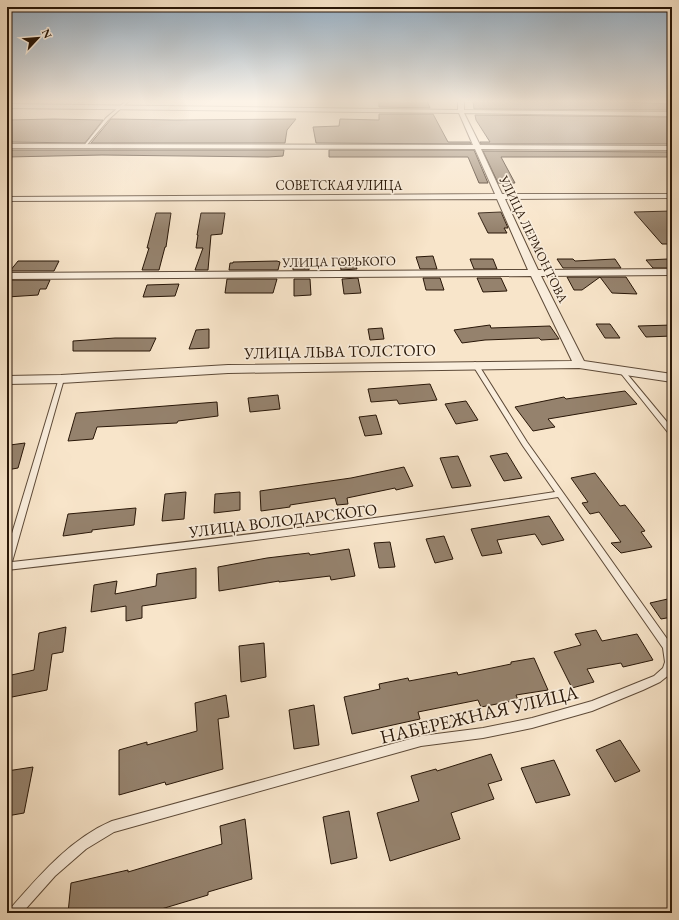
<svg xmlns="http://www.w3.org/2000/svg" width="679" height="920" viewBox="0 0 679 920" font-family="'EB Garamond',serif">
<rect width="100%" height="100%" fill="#f8e5ca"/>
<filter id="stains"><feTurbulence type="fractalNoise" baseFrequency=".005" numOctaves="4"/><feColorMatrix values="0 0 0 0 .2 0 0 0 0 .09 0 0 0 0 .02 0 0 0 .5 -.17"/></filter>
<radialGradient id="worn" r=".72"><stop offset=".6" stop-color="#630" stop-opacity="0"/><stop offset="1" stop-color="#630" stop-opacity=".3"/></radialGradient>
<path fill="#95826d" stroke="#291708" d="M379 101H427L430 108 379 107Z
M473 101H620L621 102 672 104V110L474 109Z
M379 114H433L448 142H470L471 144 316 143 313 127 339 126 340 119 379 120Z
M475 115 672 117V144H481L480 142H490L476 120Z
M54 119 103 120 85 143 7 142V120Z
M111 119 175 120 296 119 287 130 285 143H91Z
M7 150H284L283 156 268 157 102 155 7 157Z
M329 150H474L488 183H479L468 157H329Z
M483 151 672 152V157H501L515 183H498Z
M672 211V244H662L634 212Z
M501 212 508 228H504L507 233H488L478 213Z
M156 213H171L166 247H165L159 270H142L149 248H147Z
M201 213H225L222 234 211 235 208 270H195L203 248H196L198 235H197Z
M433 256 437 269H420L416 257Z
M470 259H493L497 269H474Z
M557 259H573L575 261 615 259 621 268H563Z
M668 259 672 264V268H653L646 260Z
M18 261H59L54 271H10Z
M277 261 280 262 278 270H229L230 263H233V262Z
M293 262H309V270H293Z
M340 262 355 263 357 269 341 270Z
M567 277H600L582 290H574Z
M600 277H626L637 294 612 293Z
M358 278 361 293 344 294 342 279Z
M423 278H440L444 290H426Z
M477 278H501L507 291 483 292Z
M227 279H277L273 293H225Z
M294 279H310L311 295 294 296Z
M7 280H50L46 289H40L38 295 7 297Z
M179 284 175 296 143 297 147 285Z
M596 324H610L620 338H605Z
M490 325 491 328 550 326 559 339 541 340 539 338 485 340 462 343 454 330Z
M672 325V336L646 337 638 326Z
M382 328 384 339 370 340 368 329Z
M209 329V348L189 349 196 330Z
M115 338H156L150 351H73V341Z
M430 384 437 400 399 404 397 400 371 402 368 389Z
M625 391 637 404 548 419 555 427 533 431 515 407 564 397 566 399Z
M278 395 280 409 250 412 248 398Z
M466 401 478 420 456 424 445 404Z
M217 402 218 416 178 421 177 423 97 427 93 439 68 441 76 413Z
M376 415 382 434 365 436 359 417Z
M25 443 18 468 7 470V454L10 445Z
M507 453 522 478 504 481 490 456Z
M458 456 471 486 452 488 440 458Z
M404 467 413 486 396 490 395 488 347 498 348 504 337 505 335 498 290 505V507L261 511 260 491 351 478Z
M595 473 620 506 625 505 645 531 641 532 652 547 621 553 611 543 621 542 599 512 590 514 582 503 588 502 571 478Z
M186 492 184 519 162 521 165 494Z
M240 492V510L214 513 215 494Z
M136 508 134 525 92 530V532L63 536 68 514Z
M549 516 564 540 542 545 535 534 497 540 502 553 482 556 471 529Z
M444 536 453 559 435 563 426 539Z
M390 542 395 567 379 568 374 543Z
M349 549 355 576 331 580 330 576 279 582V581L219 591 218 567 267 558 309 553 310 555Z
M196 568V598L142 606V618L126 621V606L91 612 94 585 117 581 115 594 156 586 157 574Z
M672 598V617L661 619 650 603Z
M66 627 63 652 52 654 47 690 7 698V676L34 670 39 633Z
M596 630 602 641 637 634 653 660 623 667 621 663 587 669 594 682 572 688 554 652 581 645 575 634Z
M264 643 266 677 241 682 239 646Z
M534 658 548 690 516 695 518 700 481 707 478 700 418 712 420 719 352 734 344 697 380 689 379 684 408 678 409 681 457 672 458 675 511 664V662Z
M226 695 229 717 218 719 223 769 166 785 165 782 119 795V750L147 742V745L197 731 195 703Z
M314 705 319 745 294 749 289 710Z
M620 740 640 771 615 782 596 750Z
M491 754 502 780 488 784 494 799 451 813 460 839 390 861 377 813 419 801 411 776 436 769 437 771Z
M554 760 570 795 536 803 521 768Z
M33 767 24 813 7 816V771Z
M349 811 357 858 331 864 323 817Z
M245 819 252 879 208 892V895L148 913H68L71 883 128 870V872L222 844 220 826Z"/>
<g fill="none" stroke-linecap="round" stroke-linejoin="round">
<g stroke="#5d4a38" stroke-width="2">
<path id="service" d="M126 101H129L108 120 85 147H83L106 118Z
M475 362 478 364 527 442 670 643 672 648V670L670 674 660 682 643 690 592 711 532 728 483 738 421 746 114 832 86 849 55 876 22 913H8L10 909C39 876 70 839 112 821L421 736 483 728 532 718 592 701 654 676 663 668 665 662 663 648 558 497C375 526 191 549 7 570V550L59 378 61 377 64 379 12 562C193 542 374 520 555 492L523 446 472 364Z
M621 368 623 369 672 428V435H670L619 371V369Z"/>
</g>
<g stroke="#5d4a38" stroke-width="2">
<path id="minor" d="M458 101H464V110L672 112V116L464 113 480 145 672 146V150L481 149 502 194H672V198L505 199 538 270 672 269V275L541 276 584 361 672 374V382L579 368 228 373 61 383 7 384V376L61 375 228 365 572 361 531 276 7 279V273L528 270 497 199 7 201V197L495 194 475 149 7 148V144L473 145 459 113 7 108V104L458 110Z"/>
</g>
<use href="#service" fill="#faeedd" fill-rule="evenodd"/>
<use href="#minor" fill="#faeedd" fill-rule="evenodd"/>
</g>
<linearGradient id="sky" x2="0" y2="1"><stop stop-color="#92acc2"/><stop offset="0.44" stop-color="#fcf3e7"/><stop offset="1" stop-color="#fcf3e7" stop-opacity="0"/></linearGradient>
<rect width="679" height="230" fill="url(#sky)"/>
<g text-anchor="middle" stroke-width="3.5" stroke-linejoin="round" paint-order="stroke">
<g font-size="13" fill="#291708" stroke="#faeedd">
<text x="339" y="190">СОВЕТСКАЯ УЛИЦА</text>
<text transform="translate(534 239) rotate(64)" y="5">УЛИЦА ЛЕРМОНТОВА</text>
<text transform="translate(339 261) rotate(-1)" y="5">УЛИЦА ГОРЬКОГО</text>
</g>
<g font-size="16" fill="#291708" stroke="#faeedd">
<text transform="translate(340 351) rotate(-1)" y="6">УЛИЦА ЛЬВА ТОЛСТОГО</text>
<text transform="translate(283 520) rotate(-7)" y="6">УЛИЦА ВОЛОДАРСКОГО</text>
</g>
<g font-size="19" fill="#291708" stroke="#faeedd">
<text transform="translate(479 714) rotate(-13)" y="7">НАБЕРЕЖНАЯ УЛИЦА</text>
</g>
</g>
<rect width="679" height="920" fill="none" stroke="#f8e5ca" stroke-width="24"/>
<rect x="8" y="8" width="663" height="904" fill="none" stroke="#291708" stroke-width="2"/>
<rect x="12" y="12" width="655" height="896" fill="none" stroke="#291708"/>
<g transform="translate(38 38) rotate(64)" stroke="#faeedd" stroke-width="3" paint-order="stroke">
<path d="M0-3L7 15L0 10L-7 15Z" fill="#291708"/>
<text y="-6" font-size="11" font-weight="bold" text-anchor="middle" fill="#291708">N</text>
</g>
<rect width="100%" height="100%" filter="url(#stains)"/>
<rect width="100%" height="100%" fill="url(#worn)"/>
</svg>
